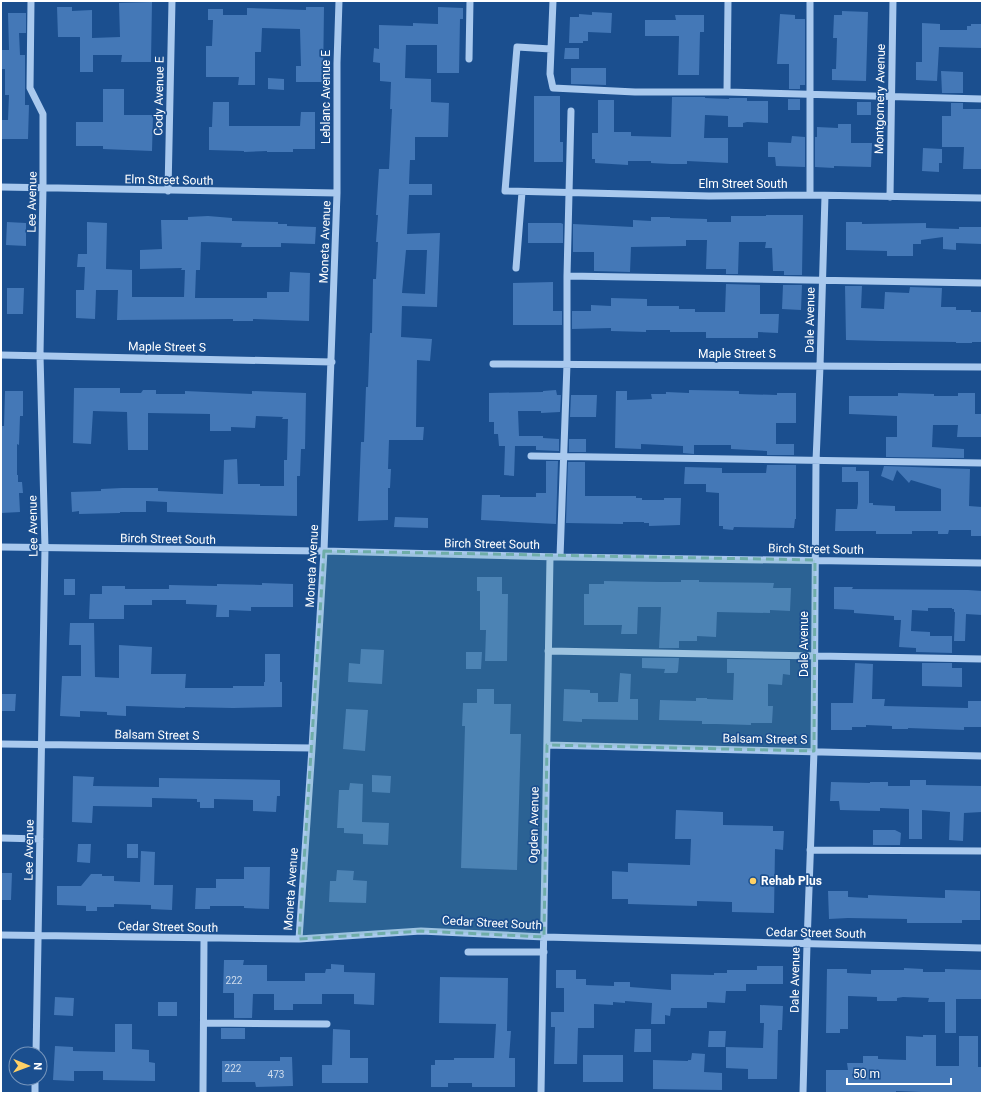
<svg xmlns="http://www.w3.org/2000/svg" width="983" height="1094" viewBox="0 0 983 1094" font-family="Roboto,sans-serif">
<rect width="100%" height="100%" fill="#1b4f8f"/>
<path fill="#4478b7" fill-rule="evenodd" d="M152 2 151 62H121L122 55H93V72H80V37H58L57 7H72V11L92 10V38L120 37 119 3Z
M306 7H324L323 82H296V66H301L300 29 262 28 261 52H255V85H238L239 77H206V46H212L213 20H208V9H223V15H247V8L306 10Z
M438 7 463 8V19H460L459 73H437V45H406L405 78 431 79V102L449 103 448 137H415V160H410L409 184H432V195H409L407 234 440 233 437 307 402 306 401 337 432 339 430 361 417 360 416 427H424L423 440H389L388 469H391L390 488H388V520L358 521 361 442H364L366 387H368L370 333H372L373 279H376L378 242H376L378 215H376L379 169H389L392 109H390L391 82 380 81V63L373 62 374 48 379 49V25L413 26V23L438 24ZM406 250H427L425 294 402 293Z
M842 11 868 12 866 81 832 80V69H836L837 38H833L834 15H842Z
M592 12 612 13 611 33 588 32V41H583V43H569L570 17H579V14L592 15Z
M8 13H26V33H19L20 55H25V105H29L28 139H1V120H8L9 95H5V69H1V50H9Z
M780 14 795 15V19H805V85H800V89H789V64H777Z
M675 15H704V32H700L699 75H678L679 36H645V20H676Z
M922 23 940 24V30H967V26H971V24H982V48L939 47 937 81 916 80V62H922Z
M565 48H579V59H564Z
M571 68H606V85L571 84Z
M941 71 963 72V93H942Z
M268 78 284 79V90L268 89Z
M103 89H124V115H153L152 151 103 149V146H76V122H103Z
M534 96H560V142H563V162H534Z
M672 97H705V98L729 99V98H747V101H768V123L747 122 743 123V127H728V116L705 115 704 138H728V163L687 161V164H671L651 163V161H628V165L595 163V159H592V133H598V100H614V132H631V136L671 137Z
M788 99H800V110H788Z
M213 102H229V126H300L301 112H315V149H293V152H267V151L244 152V151L209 150V127H212Z
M857 102H871V115H857Z
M951 103H963V109H982V169H963L964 147H942V116H951Z
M838 124H851V143H872L871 167 834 166V168L815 167V137H817V127L838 128Z
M792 136 805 137V167L776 166 775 157H768V142L791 143Z
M923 148 942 149V163H939V172L922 171Z
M766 215H803L802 275H784V271H773L772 248H765L766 242H739L738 274H726V269H706L707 240H686V246L631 247 630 272 594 271V252H573V224L633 227V220L651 221V217H670V218L707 219V222H731V216H766Z
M208 216 232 218V221L278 222V224H287V226L316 227 315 244 281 243V247H241L242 243 201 242 200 270H196L195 298H267V292H289L290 272 310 273 309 321 253 319V321H233V319L117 320 118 290H96L95 319 76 318V290H84L85 267H77L78 254H87V222L107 223 106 269 132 270V297H184L185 270H181L182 268 140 269V250L162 249 161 220H188V217Z
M7 222 26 223V246L6 245Z
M846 222H862V224L926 223V228L959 229V227H982V244L956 243V250L943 249V237L921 240V244H913V256H887V251L846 250Z
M528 223H561L563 224V243H528Z
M553 282V311H562V325H513V283Z
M726 284 760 285V314H779L778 333 758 332V338H706V332H670V330H646V332L611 331V328L572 329V311H591V305L611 306V298L647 299V306H679V309H695V312H725Z
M783 285H802L801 310 782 309Z
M845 286H862L861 308 884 309 885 292 909 293 910 287 942 288 941 307H956V310H971V312H982V342H972V343H956V342L881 341 846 340Z
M7 288H24L23 314H7Z
M74 388H120V393H141L143 390H156V394H185V391L252 394V391L306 393 305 449H301L300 476H297V516L167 512V502L146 501V512H120V513L79 514V511L72 512 71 492 101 491V489L122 488H158V491L223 494 224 460 237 459 238 484H260V486H284V460H287L288 419H282L283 417 256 416 255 428 231 427V431H210V414L148 413V450H128L127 412 93 411 91 444 73 443Z
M556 390 557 395H561L560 412 541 413V411H518L519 436H543V438L559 439V451L536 450V446H515L514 476 504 475 505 446H499L498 434H494V422H489V393L543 392V391Z
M689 390 739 391V394L777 395V393H796V423H776V444H794V455H767V451L731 449V445H694V454L683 453V446L641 444V449L615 448 616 391H627V400L652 399 651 394H666V392L689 393Z
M5 391H23V416H20L19 445 17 444V475H18V482H22L23 493H19L20 512 1 513V426H4Z
M898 393 934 394V396H958V393H975V414H982V437H957L958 425H933L932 447 964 449V458L886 457V437H897V416L849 414V396H898Z
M571 395H597L596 417H570Z
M569 439H586V452H569Z
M546 461H558L556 524 481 520 482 495H500V497H536V493H546Z
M568 462H585V496H636V498H642V500H664V498H681L680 525 649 526V523H644V522H623V524L566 523Z
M767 465H796V519H795L794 528 734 527 733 530 723 529V526H719V493L706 492V484H684L685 467 722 468V473H766Z
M884 466 970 469 969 506 982 507V536H971V530H949L948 534H938V531H912V534H876V531H835L836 509H857L858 503V482H842V467H856V471H869V503H873V505L895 506V511H941V489L911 480 909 483 897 470 893 481 881 476Z
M395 517 428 518V528L394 527Z
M477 577H502V594H508L507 661H485L486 630H480V591H477Z
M64 579H75V595H64Z
M681 580H699V582L774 583 773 588H791L790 611 770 610V613L717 612 716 637 697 636V641H679V648H659L661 607H638L637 634H621L622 625H584V594H589V584H604V581L661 582H681Z
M262 583 293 584V607H251V611L229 610V617H216L217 605 186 604V600H152V605H124V619H89L90 594H102V586H125V589H169V585L217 586V584L262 585Z
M834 587H853L852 589 968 590 982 591V615L966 614 965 641H954L955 612H954V609H952V608H928V611L912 610 911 631 930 632V636H952V653L916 652V648L899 647 901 620H894V616L854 613V610L834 609Z
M70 623H94L95 677 119 678V645L134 646 152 647 151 674H186L185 688H233V686H264V682H265V654H280V682H282V707L233 708 185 707V708L126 706V716L107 715V712L80 711V717L60 716 62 676H81V645H69Z
M361 649 384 650 382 684 348 682 349 663 360 664Z
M466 652H482L481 669H466Z
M642 658H679L678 671 677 673H664L665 669 642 668Z
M727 659 790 660V675L783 674 782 685 768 684V706H773L772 723H751V725L716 724H702V721L659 720 660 700 696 701V698H707V699L733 700 734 673H727Z
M855 663 873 664 872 699H885L884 706 968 708V701H981V727H964V730L908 728V729H892V726L866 725V727H852V730H831V703H853Z
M922 663H952V668H962V687L922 686Z
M620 673 631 674 630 699H638V720L582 719V722L563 721 564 689 590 690V693H598V702H618Z
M477 689H494V704H511L510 734H521L517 870 461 868 465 726H462L463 703H477Z
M1 694H16L15 711H1Z
M346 709 368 710 365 751 343 749Z
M372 775 391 776 390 793 372 792Z
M73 776 94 777 93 786 159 787V778L280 780V796H277L276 812 253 811V800L214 799V808H200V802H197V799L152 798V807L93 806 92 823 72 822Z
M910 780H926V785L982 786V812L964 813 963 841 949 840 950 812 922 810V839H909V809L880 808V811L840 810 839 801H830L831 782 870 783V782H888V786H910Z
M350 783 363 784 362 822 389 823 388 845 363 844V834L344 833V828H337L339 790H349Z
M676 810 723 812V825L773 826V831H784L783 850 775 849 774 913 732 912V902L697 901V906L628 904V899H612V871L628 872V863L690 865 691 839H675Z
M873 830H895L901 833 900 845H873Z
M78 844H91L90 863 77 862Z
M127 844H138V858H127Z
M141 851 155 852 154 885H173L172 910 151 909V905L114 904V907H97V911H86V906L57 905V886H81L91 874H102V876H114V881L140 882Z
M244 867H270L269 909 244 908V906H210V909H195L196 888H216V879H244Z
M337 870 354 871 353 880 367 881 366 903 329 902 330 881H336Z
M1 873H12L11 900H1Z
M945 890 980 891V920H962V923H907V919L848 918 829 919 828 891H848V897L868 898V895L945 898Z
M224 960H244L243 965H267V981H305V973H325L326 969H331V964L344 965V972L375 973 374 1005 354 1004V994H322V1004H293V1010H274V994H253L252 1018H234V993H223Z
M757 966H783V984H746V991H726L725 1003 707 1002V1008H671L670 1016 665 1015V1024H651L652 1003 625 1001V1003L613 1002V1005L594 1004V1028H578L577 1064H554L555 1027H551V1012H564V988H556V970H576V979H586V985L614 986V982H630V987L671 990V974L714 975V973H727V970H757Z
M904 968 923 969V972H945V969L982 970V999H956V1033H945V1002H928L929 998 903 997 897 998V1001H877V997L848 996V1029H840V1033H826L827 969H847V973L871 974V970H904Z
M440 977 508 978 507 1031H511L509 1058H515V1087H472V1083H448V1087H431V1065H435V1060H454V1058H494L496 1024 439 1023Z
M55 997 74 998 73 1016 54 1015Z
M158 1002H177V1016H158Z
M760 1005 783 1006 782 1030H778L777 1079H748V1069L726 1068V1047L763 1048 764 1023H760Z
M115 1024H132V1049L149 1050V1062L155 1063V1081L103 1080V1071H74V1081L53 1080 55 1046 73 1047V1051L115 1052Z
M221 1028H245V1039H221Z
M333 1029 350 1030V1058H368V1083H322V1065H332Z
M635 1029H651V1052H634Z
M709 1031H726L725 1047H708Z
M923 1035H936V1066H959V1036H978V1067H982V1093H921V1092L896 1091V1093H826V1070H848L847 1063H863V1056H878V1059L906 1060V1036L923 1037Z
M692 1053 705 1054 704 1072 722 1073V1090L653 1089V1060L688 1061V1060H691Z
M583 1055H623V1082H583Z
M280 1057H292L293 1086 256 1087 255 1082H222V1061H280Z"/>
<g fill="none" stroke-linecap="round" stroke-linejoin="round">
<path stroke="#a9c9ee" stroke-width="7" d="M31 1 30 88 43 114V187L40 355 45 548 36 1054
M553 1 550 74 553 88 635 92H727L982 99
M551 49 517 47 505 191 709 196 810 195 982 198
M469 59 470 1
M727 92 728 1
M1 187 337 193
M168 191 172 1
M810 195V1
M890 197 893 1
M516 268 522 192
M567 276 982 283
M1 355 332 362
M493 364 982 367
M531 456 982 463
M1 547 324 551 560 557 982 563
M560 557 567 364V276L571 111
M548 651 982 659
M1 744 312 748
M547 745 982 756
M1 838 40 839
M810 850 982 851
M1 935 299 939 421 931 544 937 982 948
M299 939 312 748 324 551 337 193V63L339 1
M468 952H544
M204 1023 327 1024
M35 1093V1078
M203 1093 204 939
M541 1093 550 557
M803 1093 807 944 814 751 816 461 820 366 825 196"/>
</g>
<path fill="#6fada8" fill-opacity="0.2" stroke="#6fada8" stroke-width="3" stroke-dasharray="8 5" stroke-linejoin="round" d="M324 551 815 560 814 751 547 745 544 937 421 931 299 939Z"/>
<circle fill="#ffd166" stroke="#1b4f8f" stroke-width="1.5" cx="753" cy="881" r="4"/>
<g text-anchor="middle" stroke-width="3.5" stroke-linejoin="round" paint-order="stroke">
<g font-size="10" fill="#d0dded">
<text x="234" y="984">222</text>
<text x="233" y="1072">222</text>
<text x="276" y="1078">473</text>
</g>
<g font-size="12" fill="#fff" stroke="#1b4f8f">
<text transform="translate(159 96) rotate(-89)" y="4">Cody Avenue E</text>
<text transform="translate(326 97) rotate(-90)" y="4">Leblanc Avenue E</text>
<text transform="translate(880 99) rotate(-89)" y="4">Montgomery Avenue</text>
<text transform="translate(169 180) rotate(1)" y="4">Elm Street South</text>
<text x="743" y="188">Elm Street South</text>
<text transform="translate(32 202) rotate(-89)" y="4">Lee Avenue</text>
<text transform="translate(325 242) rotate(-88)" y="4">Moneta Avenue</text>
<text transform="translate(810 320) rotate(-89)" y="4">Dale Avenue</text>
<text transform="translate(167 347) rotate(1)" y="4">Maple Street S</text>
<text x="737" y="358">Maple Street S</text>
<text transform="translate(33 526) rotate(-91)" y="4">Lee Avenue</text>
<text transform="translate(168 539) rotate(1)" y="4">Birch Street South</text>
<text transform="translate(492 544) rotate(1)" y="4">Birch Street South</text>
<text transform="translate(816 549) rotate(1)" y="4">Birch Street South</text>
<text transform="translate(312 566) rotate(-87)" y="4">Moneta Avenue</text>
<text transform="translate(804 644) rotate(-90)" y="4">Dale Avenue</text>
<text transform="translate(157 735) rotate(1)" y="4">Balsam Street S</text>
<text transform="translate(765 739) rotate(1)" y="4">Balsam Street S</text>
<text transform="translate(534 825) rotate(-89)" y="4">Ogden Avenue</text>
<text transform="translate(29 850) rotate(-89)" y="4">Lee Avenue</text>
<text transform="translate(291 889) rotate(-86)" y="4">Moneta Avenue</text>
<text transform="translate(492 923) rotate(3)" y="4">Cedar Street South</text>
<text transform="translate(168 927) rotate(1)" y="4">Cedar Street South</text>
<text transform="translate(816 933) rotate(1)" y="4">Cedar Street South</text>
<text transform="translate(795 980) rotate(-89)" y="4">Dale Avenue</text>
</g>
<g font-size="12" font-weight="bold" fill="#fff" stroke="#1b4f8f" text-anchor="start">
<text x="761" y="885">Rehab Plus</text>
</g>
</g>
<rect width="983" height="1094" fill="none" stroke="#ffffff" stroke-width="4"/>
<g transform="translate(28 1066) rotate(91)"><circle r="19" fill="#1b4f8f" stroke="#7695bc"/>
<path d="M0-3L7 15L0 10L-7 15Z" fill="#ffd166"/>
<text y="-6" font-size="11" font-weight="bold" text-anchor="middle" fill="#ffffff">N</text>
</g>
<path d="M847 1078v6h104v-6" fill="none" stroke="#ffffff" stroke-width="2"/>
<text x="853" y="1078" font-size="12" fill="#ffffff" stroke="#1b4f8f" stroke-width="3" paint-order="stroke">50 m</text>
</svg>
